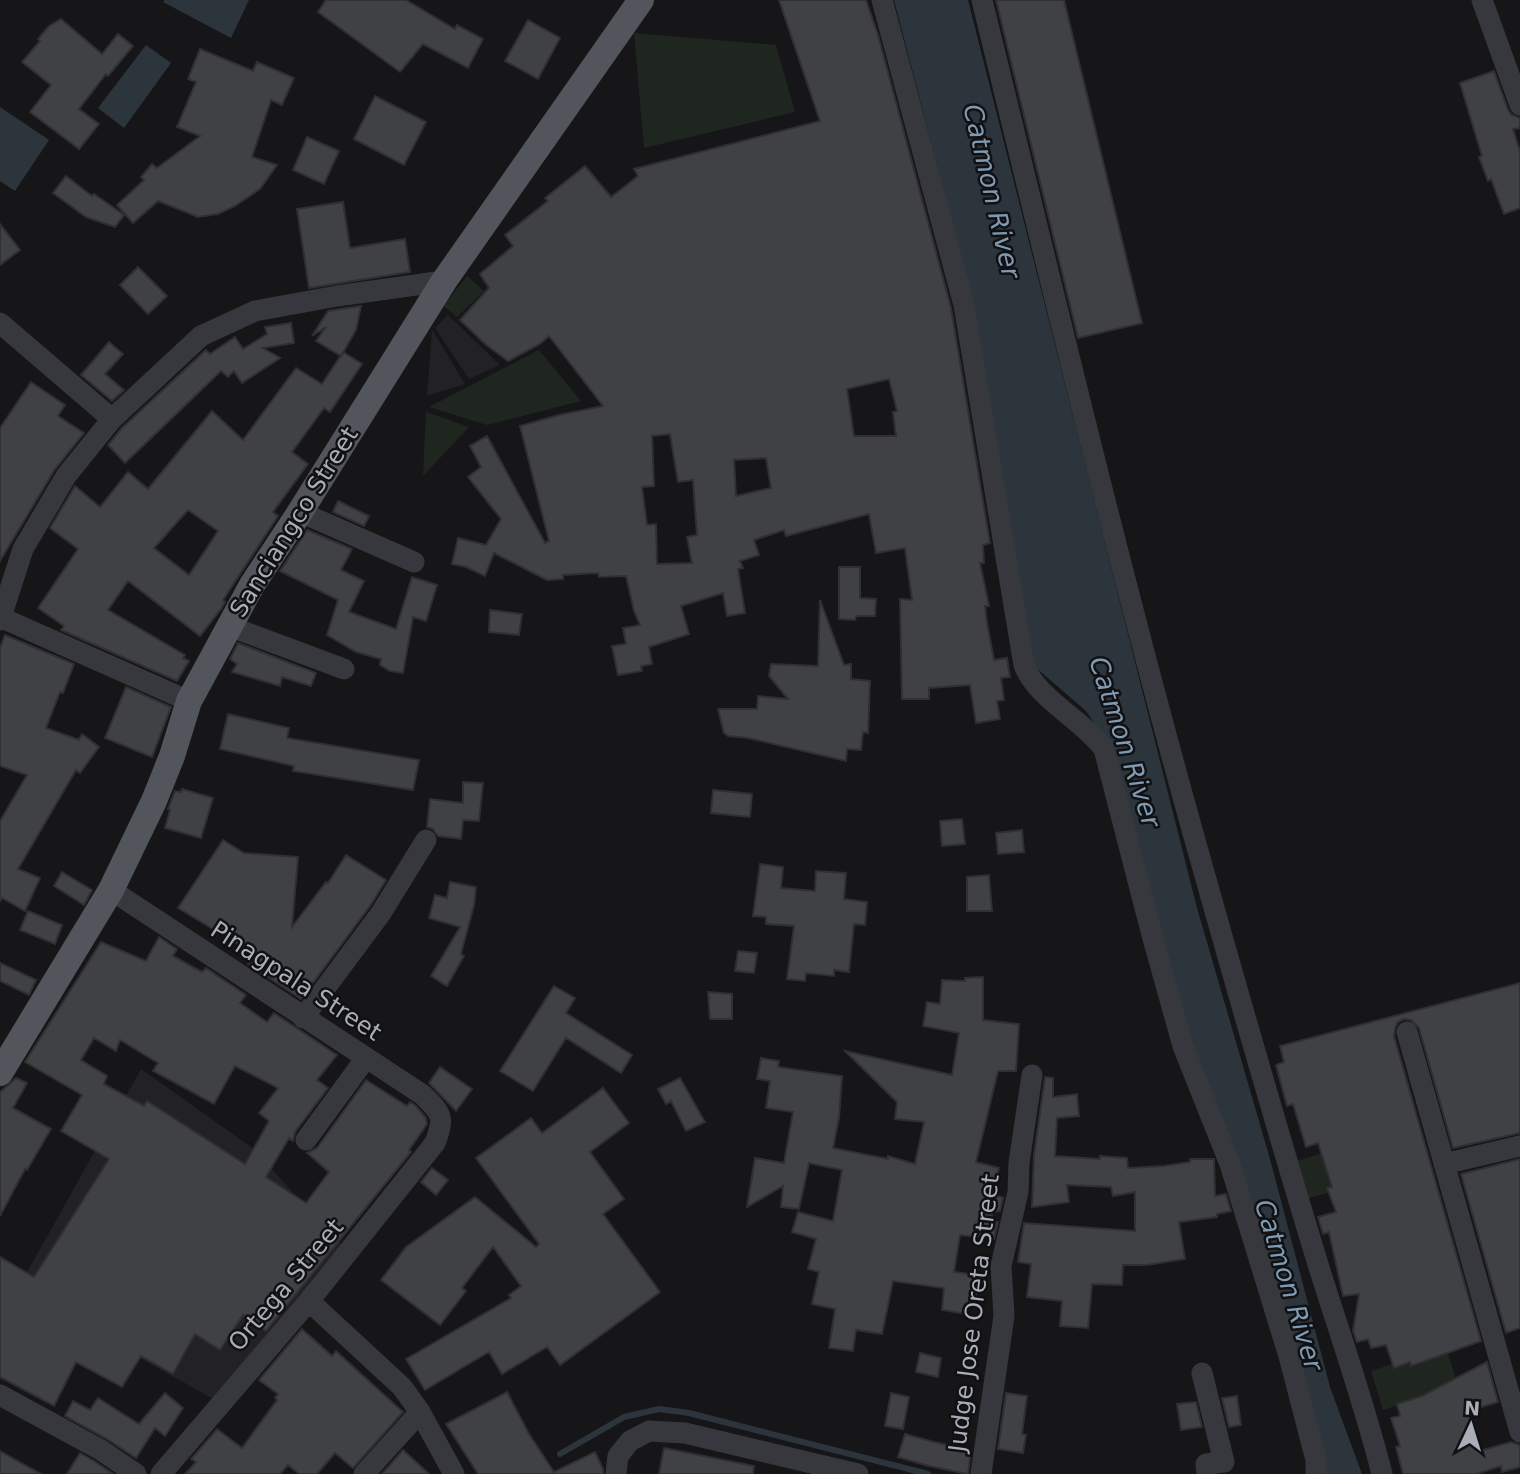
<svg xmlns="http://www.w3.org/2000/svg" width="1520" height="1474" viewBox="0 0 1520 1474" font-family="'DejaVu Sans',sans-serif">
<rect width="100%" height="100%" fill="#161618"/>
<path fill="#222225" d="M448 315 500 365 469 379 435 328Z
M432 329 465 384 427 396Z
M141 1069 250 1146 343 1246 217 1401 17 1290Z"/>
<path fill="#1e261f" d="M634 33 776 45 795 112 644 148Z
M467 276 484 291 457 317 443 306Z
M539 350 581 401 487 425 429 407Z
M426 412 469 427 423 476Z
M1361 1141 1372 1180 1309 1198 1297 1161Z
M1446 1347 1458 1386 1383 1410 1371 1371Z"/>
<path fill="#2c353c" d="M165 0H249L231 38 163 2Z
M894 0H968L1197 908 1270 1159 1330 1387 1362 1474H1324L1189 1042 1116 756 1086 711 1034 666 968 284Z
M146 45 171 63 124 128 98 108Z
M0 107 49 140 15 191 0 181Z"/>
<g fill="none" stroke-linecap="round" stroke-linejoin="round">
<path stroke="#2c353c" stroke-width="6" d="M560 1454 624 1417 659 1409 689 1413 928 1474"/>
</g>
<path fill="#404145" stroke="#303034" stroke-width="2" fill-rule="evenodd" d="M326 0H406L455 29 457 25 483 39 468 68 423 44 400 72 318 12Z
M779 0H866L878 35 951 308 990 543 983 545 984 563H980L989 606H985L987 623 994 660 1007 658 1010 677 1001 678 1004 700 997 701 1000 719 976 723 970 685 929 688V699H902L900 599 912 600 905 548 876 553 869 514 786 536 784 530 754 540 759 555 740 561 743 568 738 569 745 613 727 616 723 593 681 606 689 634 649 647 652 664 641 666 642 671 618 675 612 646 626 644 623 628 640 625 634 611 626 576 599 577 598 573 563 575V579L547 580 494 553 485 576 466 567 452 564 458 538 486 545 501 519 468 477 481 467 470 446 487 436 545 543 549 541 520 426 559 415 603 406 549 336 540 344 508 361 485 344 460 320 489 288 480 274 513 246 505 235 548 201 545 198 585 166 611 197 638 176 634 169 820 121ZM889 379 897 411 893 412 896 436H854L847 389ZM670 434 678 482 693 480 697 535 687 537 692 563 657 564 656 524 647 525 642 487 654 486 652 436ZM766 458 771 488 736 496 734 460Z
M996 0H1064L1142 323 1078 338Z
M61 19 102 54 118 34 133 46 108 76 106 74 79 109 99 124 79 149 30 112 51 85 22 62 40 41 38 39 49 26Z
M528 20 560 38 538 79 505 61Z
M200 49 253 71 257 62 294 78 282 105 271 100 252 157 277 165 260 189 235 206 218 214 198 217 158 201 133 223 117 205 144 180 141 177 152 164 157 168 200 136 177 127 196 82 188 79Z
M1494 71 1508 110 1512 115 1520 118V128L1513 129 1520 151V208L1504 214 1491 179 1488 181 1479 157 1482 156 1460 83Z
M375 96 426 122 404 165 354 139Z
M307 137 339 151 324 184 293 170Z
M66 176 92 196 94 194 124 215 115 227 86 217 53 193Z
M343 202 350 248 405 239 410 272 309 288 297 209Z
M0 224 20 250 0 265Z
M138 267 167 296 148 314 120 285Z
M361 306 356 330 341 356 316 341 326 327 312 336 328 311Z
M291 323 294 343 263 348 280 358 242 383 234 371 228 377 221 371 125 463 108 445 122 428 206 350 210 354 235 337 243 349 267 334 265 327Z
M109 342 123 354 105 374 124 390 112 401 81 375Z
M343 352 362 364 330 412 324 408 292 452 308 464 273 512 278 516 223 600 225 602 221 609 200 636 128 581 108 610 185 655 183 658 189 661 177 681 61 630 64 626 38 608 78 549 50 528 75 486 100 507 128 472 148 489 212 411 243 440 296 368 322 384ZM188 510 218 531 189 575 154 548Z
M31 382 65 405 58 416 84 433 55 469 0 561V428Z
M338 501 369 516 364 526 333 512Z
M307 530 352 549 341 570 364 581 349 612 396 629 412 577 437 585 426 621 413 617 403 673 390 671 380 665 381 659 356 652 327 635 338 600 280 571Z
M839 567H860V598L876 599 875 616H856L855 620 839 619Z
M820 600 844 665 851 664V679L870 681 868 733 863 732 861 750 847 749 846 761 748 738 728 736 724 733 718 709H757L758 696 788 699 769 676 771 664 818 666Z
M490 610 522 614 519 635 489 632Z
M5 635 74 664 63 693 60 692 46 728 79 740 82 734 99 747 80 773 76 770 18 869 40 878 25 911 2 898 0 901V821L27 775 0 766V648Z
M238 643 316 673 311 686 282 677 280 686 232 672 237 664 230 659Z
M126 687 171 707 152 757 105 738Z
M228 714 289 728 287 738 419 760 413 790 293 771 294 766 220 749Z
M463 782 483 783 479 821 463 820 461 839 438 836 433 829 427 827 430 799 463 803Z
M182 789 213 798 201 838 165 828 170 810 168 809 175 791 181 792Z
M713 790 752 794 750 817 711 813Z
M962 819 965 844 942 846 940 821Z
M1022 830 1024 852 998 854 996 833Z
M223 840 244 853 298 857 292 927 326 882 328 883 346 855 386 880 370 906 301 999 263 974 267 968 265 967 261 973 248 964 254 954 178 908Z
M760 864 783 867 781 888 815 891 816 871 846 873 844 899 867 902 865 925 854 924 849 972 834 970V976L806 973 805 981 787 979 794 926 766 924V917L753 916Z
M62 872 92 890 84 905 54 886Z
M989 875 992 911H967V877Z
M450 882 476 887 474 905 461 954 464 956 447 986 431 976 460 927 429 918 435 895 447 898Z
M28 911 62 925 55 944 20 930Z
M159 937 177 949 173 956 202 972 206 968 246 995 240 1003 267 1022 274 1013 337 1055 317 1080 328 1088 295 1132 293 1141 289 1138 266 1177 306 1203 329 1172 307 1153 317 1148 366 1080 407 1106 410 1102 415 1105 426 1118 427 1124 409 1150 411 1152 266 1331 243 1315 220 1350 195 1334 173 1374 141 1356 122 1387 76 1362 54 1406 0 1377V1257L34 1277 109 1159 61 1131 82 1095 25 1062 101 942 146 961ZM94 1038 116 1051 120 1040 158 1063 153 1071 214 1104 235 1066 278 1088 259 1113 269 1121 245 1164 147 1101 144 1106 104 1084 107 1076 81 1060Z
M738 951 757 953 754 973 735 971Z
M0 963 36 980 29 995 0 981Z
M983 977V1020L1019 1024 1016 1071H998L976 1162 999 1168 992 1194 1003 1198 1000 1211 992 1212V1221L998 1222 994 1239 960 1235 954 1272 978 1275 976 1295 970 1294 967 1314 942 1310 944 1288 893 1281 882 1334 856 1330 853 1351 829 1348 835 1309 812 1304 819 1272 808 1269 816 1239 792 1232 798 1212 833 1221 842 1170 809 1163 799 1209 781 1207 783 1186 747 1207 755 1158 784 1163 793 1112 766 1108 770 1081 757 1079 761 1058 779 1061 778 1067 842 1076 839 1118 833 1148 888 1159V1156L915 1164 924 1122 895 1119 897 1102 845 1051 952 1075 959 1033 923 1026 927 1002 940 1004 942 980 965 981V978Z
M1520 983V1133L1453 1148 1419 1028 1411 1020 1404 1019 1398 1022 1395 1028 1394 1036 1481 1341 1411 1366 1410 1362 1394 1368 1386 1345 1371 1348 1368 1339 1357 1342 1353 1331 1359 1294 1343 1296 1329 1232 1323 1234 1318 1217 1336 1212 1327 1188 1332 1187 1318 1143 1306 1147 1293 1104 1287 1106 1276 1065 1284 1062 1280 1046Z
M554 986 575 998 566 1013 632 1055 621 1073 566 1038 533 1091 500 1071Z
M708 992 732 994V1019H710Z
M440 1067 472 1089 456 1111 429 1083Z
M1045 1077 1053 1078V1097L1077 1094 1079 1116 1057 1118 1055 1156 1100 1159V1156L1127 1158 1128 1168 1164 1166 1190 1162V1159H1214L1215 1196 1226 1194 1231 1211 1217 1214V1217L1179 1222 1185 1259 1147 1265H1123L1122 1285 1092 1284 1088 1328 1060 1326 1062 1301 1027 1297 1031 1264 1018 1262 1024 1223 1135 1231V1192L1113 1196 1111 1187 1067 1185 1069 1202 1032 1207 1034 1155Z
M16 1078 27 1083 13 1108 51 1129 27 1170 25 1169 0 1216V1092Z
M680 1078 705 1122 686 1131 671 1101 666 1104 658 1089Z
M603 1088 629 1123 590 1152 624 1199 603 1214 660 1292 560 1365 547 1347 502 1374 489 1352 425 1390 406 1359 511 1298 509 1295 521 1286 493 1247 462 1288 466 1291 440 1325 381 1280 406 1247 475 1197 536 1247 539 1244 476 1158 531 1118 542 1133Z
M1520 1159V1328L1506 1333 1461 1174Z
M432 1168 448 1180 436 1195 421 1182Z
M302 1329 332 1356 336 1351 403 1412 353 1468 335 1453 317 1474H299L288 1465 280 1474H185L196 1462 191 1459 217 1429 242 1448 277 1400 275 1398 278 1394 259 1380Z
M920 1353 941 1358 938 1377 916 1372Z
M1487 1362 1498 1402 1468 1411 1480 1451 1511 1442 1520 1445V1467L1502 1472 1501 1466 1476 1474H1403L1396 1447 1400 1446 1391 1418 1400 1416 1397 1404 1422 1396Z
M507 1392 529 1434 554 1472 595 1452 603 1469V1474H478L446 1424Z
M165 1393 183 1408 165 1436 155 1428 136 1458 107 1439 65 1416 73 1401 90 1410 98 1398 139 1424Z
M891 1393 909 1397 903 1429 885 1426Z
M1006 1393 1027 1396 1022 1434 1026 1435 1023 1453 998 1449Z
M1237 1396 1241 1425 1229 1427 1222 1398Z
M1196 1402 1202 1427 1181 1430 1177 1404Z
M905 1434 934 1442 971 1450 968 1474 929 1466 898 1457Z
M664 1448 754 1466 753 1474H659Z
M403 1450 429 1474H382Z
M0 1451 41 1474H0Z
M80 1453 94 1461 113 1474H67Z"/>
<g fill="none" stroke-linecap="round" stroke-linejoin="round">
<path stroke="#37383d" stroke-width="21" d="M882 0 964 305 1024 665C1037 699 1082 719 1104 749L1152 935 1183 1046 1230 1164 1289 1356 1316 1460V1474
M982 0C1050 278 1116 557 1193 833 1233 976 1274 1119 1317 1261 1339 1332 1364 1402 1382 1474
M1482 0 1520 105
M0 323 112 419
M300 512 414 562
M0 617 189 701
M0 620 23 549 66 476 112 419 201 336 255 311 337 296 444 281
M229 626 344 669
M111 890 423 1095C442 1114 445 1117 435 1143L309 1301 161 1474
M303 1018 381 913 426 840
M1407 1032 1520 1432
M306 1140 366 1058
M1444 1164 1520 1146
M309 1301 402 1387 420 1412 454 1474
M1202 1373 1224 1462 1206 1464 1207 1474
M0 1395 101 1450 136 1474
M364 1474 420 1412
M616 1474 618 1456 630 1441 649 1431 685 1433 858 1474
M981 1474 1004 1316 1001 1266 1018 1192 1019 1163 1032 1075"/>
<path stroke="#53555c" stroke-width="26" d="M0 1073 111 890 154 801 172 756 189 701 252 585 300 512 444 281 641 0"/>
</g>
<g text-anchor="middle" stroke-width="5" stroke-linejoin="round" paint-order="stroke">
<g font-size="24" fill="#a8adb8" stroke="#111113">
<text transform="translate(294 522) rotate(-58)" y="8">Sanciangco Street</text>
<text transform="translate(296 981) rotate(33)" y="8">Pinagpala Street</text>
<text transform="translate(286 1285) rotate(-50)" y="8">Ortega Street</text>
<text transform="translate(974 1313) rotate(-83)" y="8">Judge Jose Oreta Street</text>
</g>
<g font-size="26" font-style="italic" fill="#7f9bb3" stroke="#111113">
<text transform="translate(992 191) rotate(77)" y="9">Catmon River</text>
<text transform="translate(1125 742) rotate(72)" y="9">Catmon River</text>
<text transform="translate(1289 1285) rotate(73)" y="9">Catmon River</text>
</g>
</g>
<g transform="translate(1471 1425) rotate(4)" stroke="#111113" stroke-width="5" paint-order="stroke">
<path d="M0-5L12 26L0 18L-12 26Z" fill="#a8adb8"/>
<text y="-10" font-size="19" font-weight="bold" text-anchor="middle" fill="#a8adb8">N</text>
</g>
</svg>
